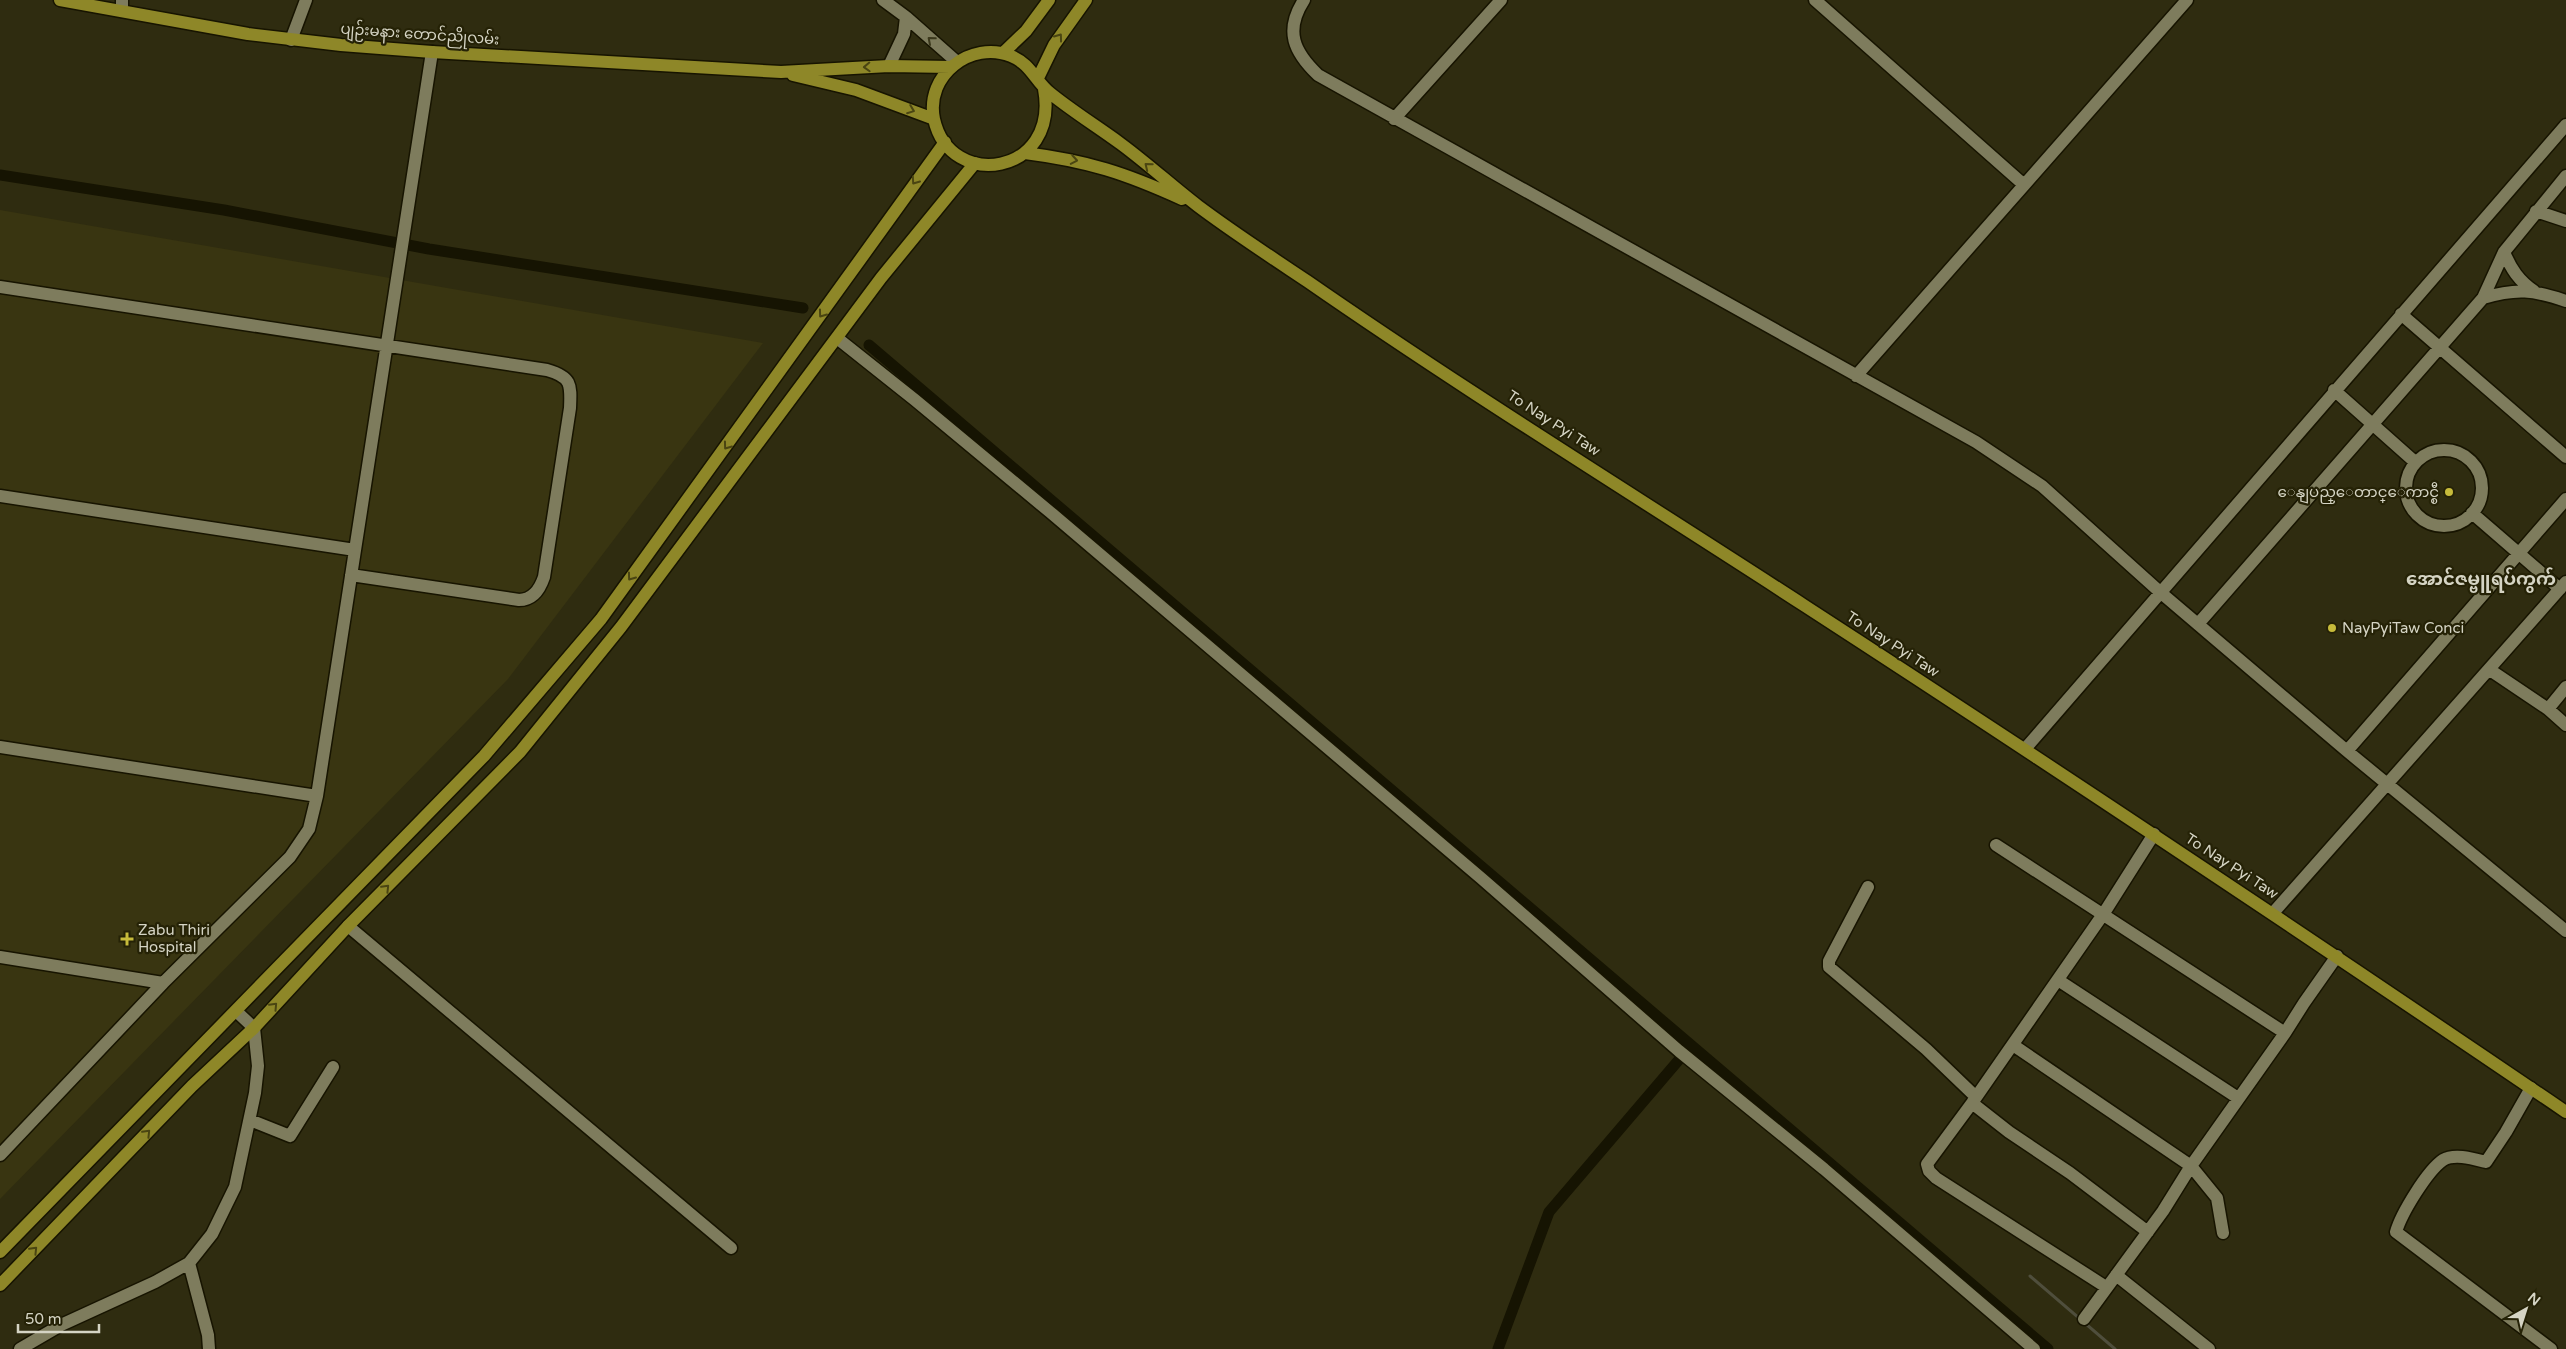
<svg xmlns="http://www.w3.org/2000/svg" width="2566" height="1349" viewBox="0 0 2566 1349" font-family="'Varela Round','Noto Sans Myanmar',sans-serif">
<rect width="100%" height="100%" fill="#2f2c10"/>
<path fill="#393511" d="M0 210 763 343 508 679 0 1199Z"/>
<g fill="none" stroke-linecap="round" stroke-linejoin="round">
<path stroke="#4f4e3c" stroke-width="3" d="M2030 1276 2115 1349"/>
<path stroke="#161402" stroke-width="11" d="M0 175 224 210 429 249 803 308
M869 345 2048 1349
M1498 1349 1549 1212 1689 1048"/>
<g stroke="#171400" stroke-width="15">
<path id="minor" d="M122 0V11
M883 0 906 17 957 62
M1304 0C1284 31 1294 52 1318 75L1976 442 2042 486 2160 592 2347 751 2566 931
M1815 0 2023 184
M291 40 306 0
M889 66 904 34 906 17
M1394 119 1501 0
M2536 211 2566 221
M2504 252C2511 269 2519 281 2534 291
M0 287 547 370C572 377 571 385 570 408L544 577C540 589 533 600 519 600L351 575
M2483 298 2504 252 2566 176
M2401 314 2566 457
M837 338 915 400 1050 512 1481 878 1679 1051 1824 1169 2034 1349
M1856 376 2187 0
M2334 390 2415 462
M2406 488a38 38 0 1 1 76 0a38 38 0 1 1-76 0Z
M0 496 355 550
M2472 513 2560 589
M2198 624 2483 298C2517 288 2533 290 2566 301
M2490 670 2548 709 2566 725
M2548 709 2566 687
M0 747 317 796
M2025 749 2566 125
M2347 751 2566 499
M1996 845 2285 1033 2191 1166 2163 1211 2084 1319
M1868 887 1829 961V967L1926 1049 1976 1097
M2273 913 2566 582
M348 926 731 1248
M0 957 163 983
M2058 980 2238 1098
M2285 1033 2304 1003 2337 956
M2013 1045 2191 1166 2217 1198 2223 1233
M2531 1088 2506 1132 2486 1162C2474 1159 2455 1153 2443 1160 2427 1171 2401 1214 2396 1232L2551 1349
M1972 1103 2009 1132 2070 1173 2148 1232
M250 1120 290 1136 333 1067
M0 1155 163 983 290 857 309 829 317 796 432 52
M189 1263 208 1335 209 1349
M2116 1275 2209 1349
M2106 1287 1936 1178 1929 1171 1927 1164 1972 1103 2104 913 2154 834
M20 1349 61 1325 155 1282 189 1263 212 1234 235 1187 255 1093 258 1066 254 1028 236 1011"/>
</g>
<g stroke="#171400" stroke-width="15">
<path id="major" d="M60 0 248 34 341 45 432 52 781 72 889 66 950 67
M1003 53 1026 31 1049 0
M793 75 856 90 934 119
M1038 78 1054 45 1086 0
M1044 89C1060 175 950 192 934 119 925 75 971 40 1011 56 1031 64 1035 81 1050 93 1072 111 1098 127 1121 144 1148 164 1172 186 1198 206 1234 233 1271 257 1307 281 1470 394 1639 498 1805 606 2061 772 2314 941 2566 1112
M1025 153C1088 161 1125 173 1182 199
M0 1252 484 756 601 619 945 142
M0 1285 192 1086 254 1028 348 926 520 752 621 627 881 278 975 163"/>
</g>
<use href="#minor" stroke="#7e7c5d" stroke-width="12"/>
<use href="#major" stroke="#8e8728" stroke-width="12"/>
</g>
<defs><path id="oneway-chevron" d="M-2-3.5L2.5 0L-2 3.5" fill="none" stroke-width="1.6" stroke-linecap="round" stroke-linejoin="round" transform="scale(1.25)"/></defs>
<g stroke="#4a4512">
<use href="#oneway-chevron" transform="translate(1059 37) rotate(-54)"/>
<use href="#oneway-chevron" transform="translate(867 67) rotate(178)"/>
<use href="#oneway-chevron" transform="translate(911 110) rotate(21)"/>
<use href="#oneway-chevron" transform="translate(1074 160) rotate(10)"/>
<use href="#oneway-chevron" transform="translate(1148 166) rotate(-141)"/>
<use href="#oneway-chevron" transform="translate(915 181) rotate(125)"/>
<use href="#oneway-chevron" transform="translate(822 314) rotate(126)"/>
<use href="#oneway-chevron" transform="translate(727 446) rotate(126)"/>
<use href="#oneway-chevron" transform="translate(631 577) rotate(126)"/>
<use href="#oneway-chevron" transform="translate(386 888) rotate(-46)"/>
<use href="#oneway-chevron" transform="translate(274 1006) rotate(-47)"/>
<use href="#oneway-chevron" transform="translate(147 1133) rotate(-46)"/>
<use href="#oneway-chevron" transform="translate(34 1250) rotate(-46)"/>
</g>
<use stroke="#3b381c" href="#oneway-chevron" transform="translate(931 40) rotate(-139)"/>
<g fill="#c7bb3b" stroke="#252206" stroke-width="2">
<circle cx="2449" cy="492" r="5"/>
<circle cx="2332" cy="628" r="5"/>
<path d="M124.5 931.5h5v5h5v5h-5v5h-5v-5h-5v-5h5z"/>
</g>
<g text-anchor="middle" stroke-width="4.5" stroke-linejoin="round" paint-order="stroke">
<g font-size="15" fill="#d5d4c4" stroke="#252206">
<text transform="translate(420 34) rotate(4)" y="5">ပျဉ်းမနား တောင်ညိုလမ်း</text>
<text transform="translate(1554 423) rotate(33)" y="5">To Nay Pyi Taw</text>
<text transform="translate(1893 644) rotate(33)" y="5">To Nay Pyi Taw</text>
<text transform="translate(2232 866) rotate(33)" y="5">To Nay Pyi Taw</text>
</g>
<g font-size="15" fill="#d5d4c4" stroke="#252206" text-anchor="start">
<text x="2439" y="497" text-anchor="end">ေနျပည္ေတာင္ေကာင္စီ</text>
<text x="2342" y="633">NayPyiTaw Conci</text>
<text x="138" y="935">Zabu Thiri<tspan x="138" dy="17">Hospital</tspan></text>
</g>
<g font-size="18" font-weight="bold" fill="#d5d4c4" stroke="#252206">
<text x="2481" y="585">အောင်ဇမ္ဗူရပ်ကွက်</text>
</g>
</g>
<g transform="translate(2526 1309) rotate(39)" stroke="#252206" stroke-width="4" paint-order="stroke">
<path d="M0-4L9 19L0 12L-9 19Z" fill="#d5d4c4"/>
<text y="-8" font-size="14" font-weight="bold" text-anchor="middle" fill="#d5d4c4">N</text>
</g>
<path d="M18 1324v8h81v-8" fill="none" stroke="#d5d4c4" stroke-width="2.5"/>
<text x="25" y="1324" font-size="15" fill="#d5d4c4" stroke="#252206" stroke-width="4" paint-order="stroke">50 m</text>
</svg>
